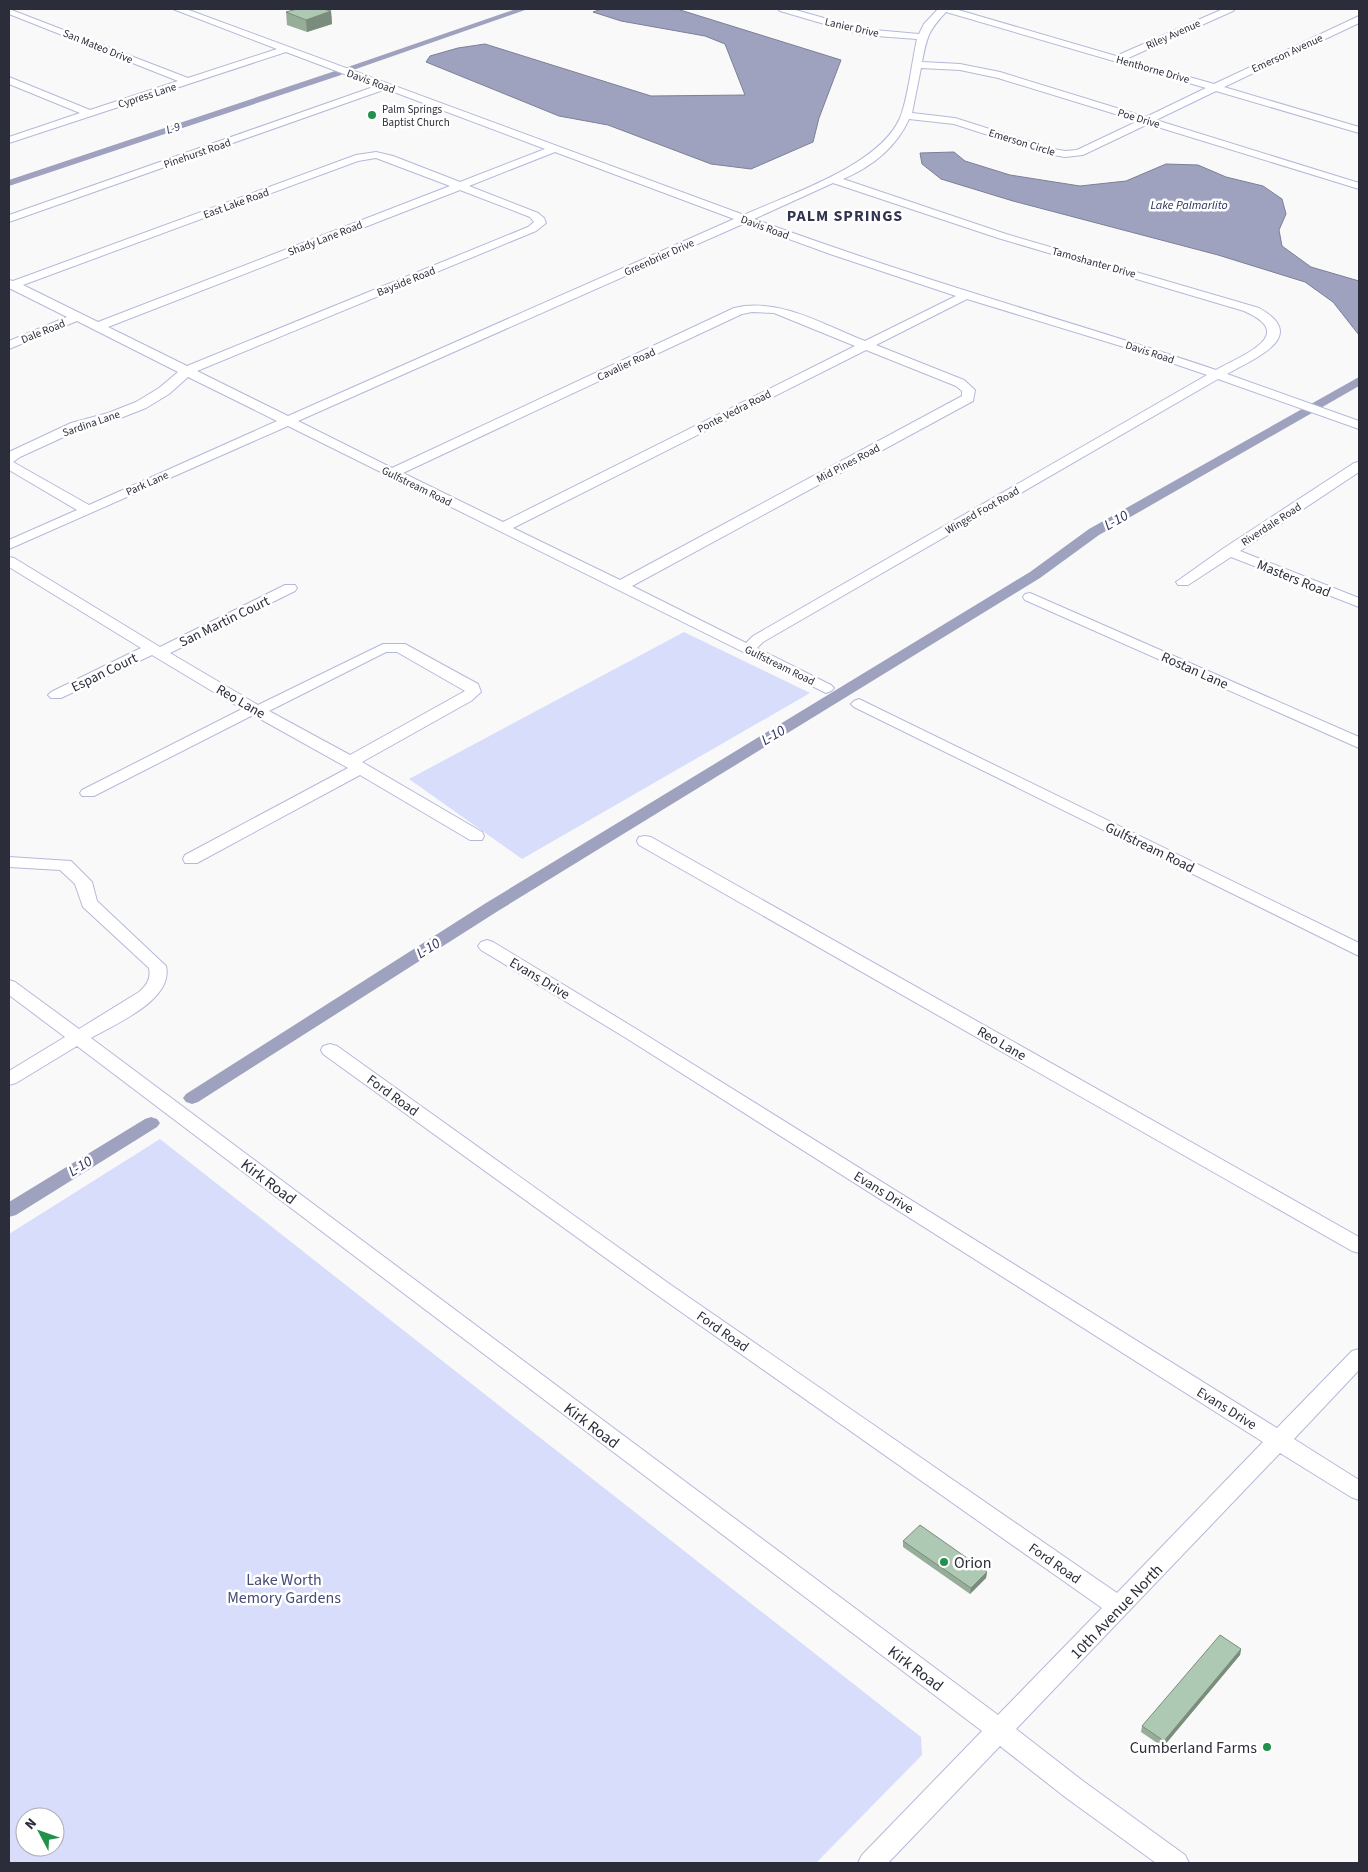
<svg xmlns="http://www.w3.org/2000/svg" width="1368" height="1872" viewBox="0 0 1368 1872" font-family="'Source Sans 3',sans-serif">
<rect width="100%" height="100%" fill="#f9f9f9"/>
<path fill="#d8ddfb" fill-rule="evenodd" d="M684 632 810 693 522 859 409 779Z
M160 1139 921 1737 922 1755 816 1863H9V1234ZM25 1817H55V1847H25Z"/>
<path fill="#9ea2bf" stroke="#7c7f97" d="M601 9H677L841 60 819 118 813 142 751 169 711 164 608 125 559 116 426 62 430 56 458 48 485 44 651 96 745 95 725 44 705 36 621 21 593 12Z
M954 152 965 161 1010 175 1080 186 1126 181 1166 164 1198 165 1226 177 1263 186 1282 199 1286 214 1279 230 1282 246 1311 267 1359 281V335L1333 302 1305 282 1218 255 1013 201 941 179 922 164 920 153Z"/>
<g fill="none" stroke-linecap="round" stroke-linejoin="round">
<path fill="#9ea2bf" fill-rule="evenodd" d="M516 9H528L353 70 350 71 345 68Z
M338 70 343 73 341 75 9 186V180Z
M1359 377V386L1099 535 1040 578 498 911 198 1102 192 1104 186 1102 183 1098 186 1094 486 903 1030 572 1089 529Z
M151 1117 157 1119 160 1123 157 1127 16 1215 9 1217V1202L145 1119Z"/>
<g stroke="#b4b9da" stroke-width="2">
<path id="minor" d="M9 9 188 78 277 49 173 9H186L744 215C790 194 879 166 900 118 908 99 912 61 917 39L862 35 780 11 778 9H792L863 29 919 34 924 24 938 9H955L1116 56 1223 9H1235L1233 11 1126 59 1214 84 1359 16V23L1224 87 1359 127V133L1216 91 1156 120 1359 183V189L1148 124 1083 155 1065 157 1047 154 954 124 909 119C896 148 871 167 843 179L1006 234 1259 308C1311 337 1253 359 1227 374L1359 421V429L1218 379 763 642 757 648 831 685 834 688 831 691 826 693 288 426 9 549V540L77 510 9 470V452L71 423 108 413 136 402 159 388 178 372 77 321 9 349V341L67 317 9 288V280L13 281 356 155 376 152 393 156 460 182 545 149 386 89 9 222V215L376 86 286 52 9 143V137L80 113 9 84V77L90 110 178 81 9 14ZM946 12 1206 88 1146 117 1000 72 960 64 922 62C927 37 928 31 946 12ZM921 68 960 70 998 78 1138 121 1077 150 1065 151 1053 149 955 118 912 113ZM555 152 734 219 288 416 197 371 536 231 546 223 544 218 538 213 469 186ZM376 158 450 186 98 322 23 285 358 161ZM833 183 998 238 1244 311C1299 335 1242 355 1216 370 1134 342 1052 318 970 292 897 269 825 245 754 219ZM460 190 530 217 534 222 528 227 187 366 108 327ZM745 223 830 254 956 296 865 341C824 325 779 297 734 308L392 468 298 421ZM967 299 1137 351 1207 375 753 636 746 643 632 586 973 401 975 390 964 380 876 345ZM752 312 774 313 855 346 503 522 403 473 742 314ZM866 350 956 386 962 391V396L620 580 513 528ZM188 377 277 421 89 505 13 462 20 457 81 429 118 419 146 408 169 394Z
M1359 462V472L1240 551 1359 598V607L1231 557 1188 585H1178L1176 582 1224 548 1354 463Z
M9 557 14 558 160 647 285 585H295L297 588 295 591 170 653 258 705 383 644H405L478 684 481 692 471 701 362 762 482 832 484 836 482 840H470L360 775 197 863H185L183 859 185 855 348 768 253 715 94 796H82L80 793 82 790 242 709 152 655 61 698H51L48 695 51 692 141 648 9 567ZM386 652H397L465 691 350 755 269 711Z
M1030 593 1359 737V748L1025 600 1023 597 1025 594Z
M859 699 1359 943V956L854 707 851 704 854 701Z
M645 836 651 837 1359 1237V1253L1352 1251 639 845 637 841 639 837Z
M9 857 71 861 92 882 97 901 166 966C174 1000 115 1024 91 1038L998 1715 1102 1608 657 1295 323 1054 321 1050 323 1046 330 1044 337 1046 671 1285 1117 1593 1263 1442 626 1038 481 950 478 946 481 942 487 940 493 942 638 1030 1277 1428 1352 1351 1359 1349V1370L1294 1439 1359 1480V1500L1351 1497 1280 1453 1016 1729 1083 1781 1185 1855 1189 1863H1156L1065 1797 1000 1746 888 1863H858L862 1855 982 1731 77 1046 16 1083 9 1085V1071L65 1037 9 995V980L15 982 79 1029 139 992C147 985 151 979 149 968L83 907 75 884 60 870 9 867Z"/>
</g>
<use href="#minor" fill="#fff" fill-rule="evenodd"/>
</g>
<path fill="#96ad9a" d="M331 11 332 24 307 32 287 25 286 12Z
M903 1541 987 1572 986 1578 970 1594 903 1547Z
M1241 1649 1240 1655 1163 1747 1141 1732 1142 1726Z"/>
<path fill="#7a8d7d" d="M331 11 332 24 307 32 306 20Z
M987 1572 986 1578 970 1594 971 1588Z
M1241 1649 1240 1655 1163 1747 1164 1741Z"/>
<path fill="#aec9b3" stroke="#7a8d7d" d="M297 9H323L331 11 306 20 286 12Z
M920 1525 987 1572 971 1588 903 1541Z
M1220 1635 1241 1649 1164 1741 1142 1726Z"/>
<g fill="#22914a" stroke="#fff" stroke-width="2">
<circle cx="372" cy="115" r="5"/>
<circle cx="944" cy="1562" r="5"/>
<circle cx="1267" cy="1747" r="5"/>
</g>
<g text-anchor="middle" stroke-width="5" stroke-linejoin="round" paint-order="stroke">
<g font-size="11" fill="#2b2d3a" stroke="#fff">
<text transform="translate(852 27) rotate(13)" y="4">Lanier Drive</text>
<text transform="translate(1173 34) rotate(-24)" y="4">Riley Avenue</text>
<text transform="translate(98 46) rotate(22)" y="4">San Mateo Drive</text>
<text transform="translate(1287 53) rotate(-25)" y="4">Emerson Avenue</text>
<text transform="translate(1153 69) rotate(16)" y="4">Henthorne Drive</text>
<text transform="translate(371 81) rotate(20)" y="4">Davis Road</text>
<text transform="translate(147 95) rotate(-18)" y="4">Cypress Lane</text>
<text transform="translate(1139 118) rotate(17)" y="4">Poe Drive</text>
<text transform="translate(1022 142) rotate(17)" y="4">Emerson Circle</text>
<text transform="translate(197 153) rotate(-19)" y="4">Pinehurst Road</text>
<text transform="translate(236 203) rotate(-20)" y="4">East Lake Road</text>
<text transform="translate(765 227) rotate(20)" y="4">Davis Road</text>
<text transform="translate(325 238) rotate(-21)" y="4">Shady Lane Road</text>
<text transform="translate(659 257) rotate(-24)" y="4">Greenbrier Drive</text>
<text transform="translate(1094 262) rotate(16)" y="4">Tamoshanter Drive</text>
<text transform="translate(406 281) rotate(-22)" y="4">Bayside Road</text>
<text transform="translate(43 331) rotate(-22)" y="4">Dale Road</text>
<text transform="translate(1150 352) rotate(18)" y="4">Davis Road</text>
<text transform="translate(626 364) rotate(-25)" y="4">Cavalier Road</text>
<text transform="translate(734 411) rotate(-27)" y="4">Ponte Vedra Road</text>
<text transform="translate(91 423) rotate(-19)" y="4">Sardina Lane</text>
<text transform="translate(848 463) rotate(-28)" y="4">Mid Pines Road</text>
<text transform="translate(147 483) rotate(-24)" y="4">Park Lane</text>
<text transform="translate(417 486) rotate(26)" y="4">Gulfstream Road</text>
<text transform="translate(982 510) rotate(-30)" y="4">Winged Foot Road</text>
<text transform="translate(1271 524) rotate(-33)" y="4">Riverdale Road</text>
<text transform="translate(780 665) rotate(26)" y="4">Gulfstream Road</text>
</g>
<g font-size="11" fill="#2b2d3a" stroke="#fff" text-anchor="start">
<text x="382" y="113">Palm Springs<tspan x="382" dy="13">Baptist Church</tspan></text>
</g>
<g font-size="12" font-style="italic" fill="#2d3059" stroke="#fff">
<text transform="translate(173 128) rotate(-19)" y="4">L-9</text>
<text x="1189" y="209">Lake Palmarlito</text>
</g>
<g font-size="14" fill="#2b2d3a" stroke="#fff">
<text transform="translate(1294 578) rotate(22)" y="5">Masters Road</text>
<text transform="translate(224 621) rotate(-26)" y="5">San Martin Court</text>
<text transform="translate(1195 670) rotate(24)" y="5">Rostan Lane</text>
<text transform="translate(104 672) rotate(-26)" y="5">Espan Court</text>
<text transform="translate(241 701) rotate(30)" y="5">Reo Lane</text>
<text transform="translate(1150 847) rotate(26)" y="5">Gulfstream Road</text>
<text transform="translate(540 978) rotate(31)" y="5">Evans Drive</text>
<text transform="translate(1002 1043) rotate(30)" y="5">Reo Lane</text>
<text transform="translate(393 1095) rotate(36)" y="5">Ford Road</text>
<text transform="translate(884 1192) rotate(32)" y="5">Evans Drive</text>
<text transform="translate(723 1331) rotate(35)" y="5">Ford Road</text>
<text transform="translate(1227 1408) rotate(32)" y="5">Evans Drive</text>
<text transform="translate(1055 1563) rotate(35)" y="5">Ford Road</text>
</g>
<g font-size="15" font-style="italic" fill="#2d3059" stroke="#fff">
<text transform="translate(1116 520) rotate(-30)" y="5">L-10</text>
<text transform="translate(773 735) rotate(-31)" y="5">L-10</text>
<text transform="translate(428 948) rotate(-32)" y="5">L-10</text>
<text transform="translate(80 1166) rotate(-32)" y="5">L-10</text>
</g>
<g font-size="16" font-weight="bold" letter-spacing="1" fill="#31344f" stroke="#fff">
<text x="845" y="221">PALM SPRINGS</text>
</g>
<g font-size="16" fill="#2b2d3a" stroke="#fff">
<text transform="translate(269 1181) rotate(37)" y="6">Kirk Road</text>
<text transform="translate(592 1425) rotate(37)" y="6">Kirk Road</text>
<text transform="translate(1116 1611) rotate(-46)" y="6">10th Avenue North</text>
<text transform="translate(916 1668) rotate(37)" y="6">Kirk Road</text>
</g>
<g font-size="16" fill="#2b2d3a" stroke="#fff" text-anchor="start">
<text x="954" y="1568">Orion</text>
<text x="1257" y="1753" text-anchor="end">Cumberland Farms</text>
</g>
<g font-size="16" fill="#464b77" stroke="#fff">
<text x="284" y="1585">Lake Worth<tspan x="284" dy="18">Memory Gardens</tspan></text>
</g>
</g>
<rect width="1368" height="1872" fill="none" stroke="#2b2d3a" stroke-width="20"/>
<g transform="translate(40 1832) rotate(311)"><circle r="24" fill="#ffffff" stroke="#aaabb0"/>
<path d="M0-4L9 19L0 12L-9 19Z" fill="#22914a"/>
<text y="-8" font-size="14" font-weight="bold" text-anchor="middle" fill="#2b2d3a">N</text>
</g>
</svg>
